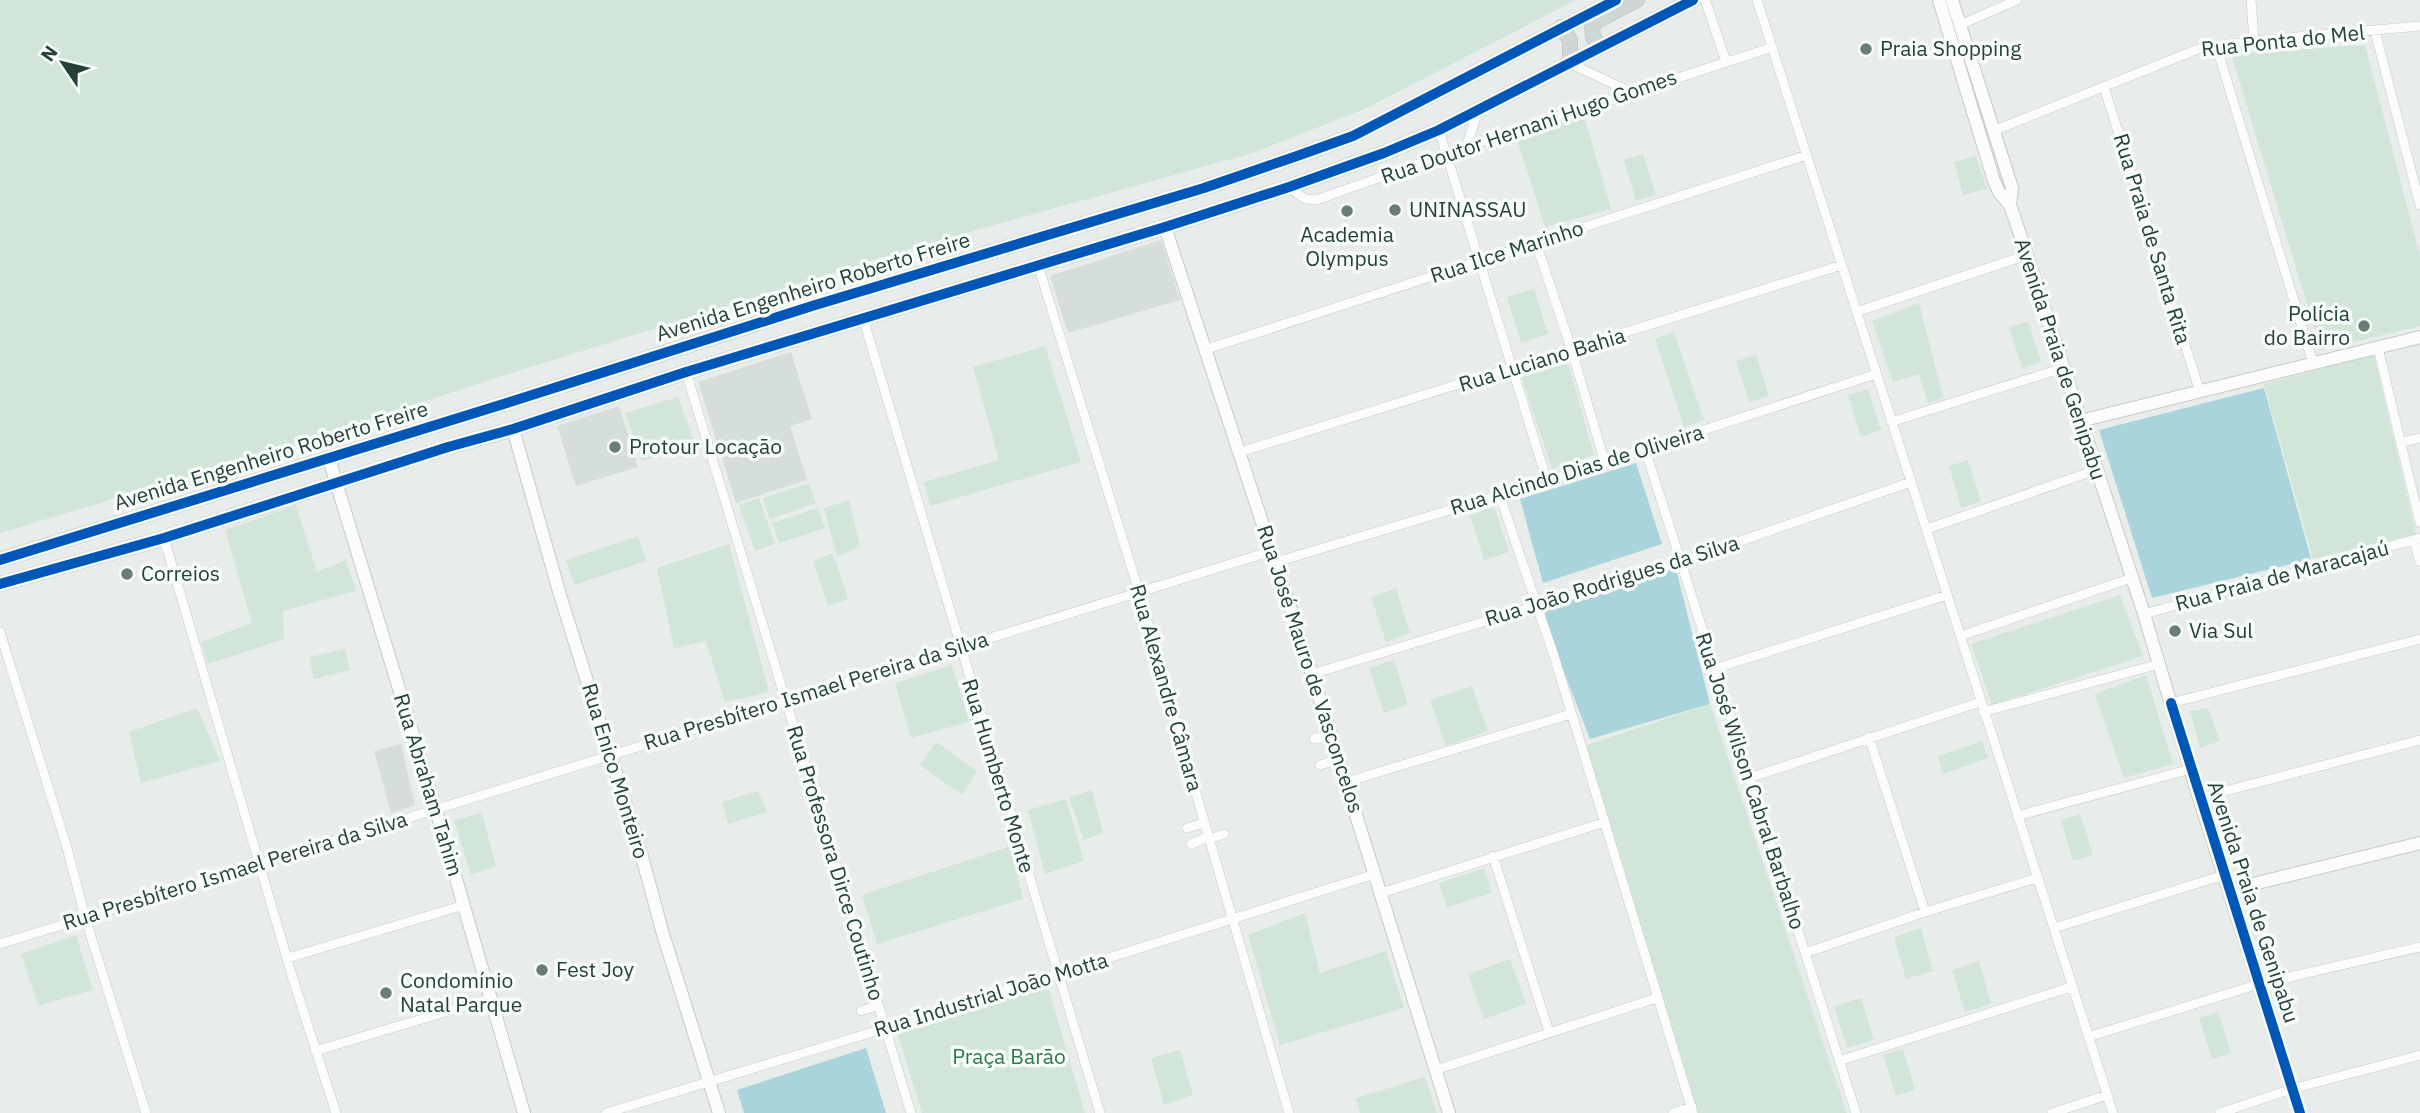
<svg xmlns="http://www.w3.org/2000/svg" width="2420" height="1113" viewBox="0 0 2420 1113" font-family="'IBM Plex Sans',sans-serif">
<rect width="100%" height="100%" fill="#e8edeb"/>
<path fill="#d6dedb" d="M1161 240 1180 300 1068 333 1050 276Z
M791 352 812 419 790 426 807 480 736 503 698 382Z
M619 406 638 467 576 486 557 426Z
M401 744 415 805 391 813 374 751Z"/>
<path fill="#d1e6d8" d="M0 0H1576L1367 108 1253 153 916 247 502 376 263 454 0 533Z
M2365 45 2420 256V326L2321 350 2231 54Z
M1584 116 1611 209 1545 227 1517 139Z
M1643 154 1656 195 1636 201 1624 160Z
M1976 156 1987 189 1963 195 1954 162Z
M1534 289 1548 334 1521 343 1507 297Z
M1919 303 1943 397 1928 404 1919 374 1893 382 1872 321Z
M2028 321 2041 362 2022 368 2009 327Z
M1674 332 1704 420 1684 427 1655 339Z
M1045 346 1081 462 930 506 924 482 999 460 973 367Z
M1756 355 1769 396 1749 402 1736 361Z
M2374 355 2416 534 2313 559 2264 384Z
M1568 363 1594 455 1552 469 1521 375Z
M1868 389 1881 430 1861 437 1848 395Z
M678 397 695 444 642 461 625 413Z
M1968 460 1981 501 1961 508 1949 466Z
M809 483 816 503 770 519 763 498Z
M759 498 775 544 755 551 739 505Z
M849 500 860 546 837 557 824 508Z
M296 505 317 572 346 560 356 591 283 611 284 639 208 664 201 642 252 623 225 530Z
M1494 507 1509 552 1484 560 1470 515Z
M818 508 825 528 779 543 772 523Z
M638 536 646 561 574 585 566 560Z
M729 544 769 692 725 702 706 641 674 648 657 568Z
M833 553 848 599 828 606 813 561Z
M1396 588 1410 633 1386 642 1371 597Z
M2120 595 2143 656 1992 705 1971 644Z
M345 649 350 670 314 679 309 657Z
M1394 660 1408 705 1384 713 1369 668Z
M952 665 969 722 911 738 895 683Z
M2146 675 2173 764 2124 778 2095 694Z
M1472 686 1488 731 1446 746 1430 700Z
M1710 704 1847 1113H1698L1581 747Z
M197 708 220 761 141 783 129 732Z
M2208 708 2220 741 2200 748 2190 711Z
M1982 741 1988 758 1943 774 1938 756Z
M936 742 977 771 962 795 920 765Z
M1092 790 1103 833 1084 840 1069 797Z
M758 791 767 812 728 824 722 802Z
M1066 799 1084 861 1045 874 1028 810Z
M482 813 496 866 471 875 454 820Z
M2080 814 2093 855 2073 861 2061 820Z
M1011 846 1023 899 877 944 862 895Z
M1484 868 1492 893 1447 907 1439 883Z
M1305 913 1320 973 1386 951 1404 1008 1280 1045 1248 935Z
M1921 928 1933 971 1906 979 1894 937Z
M76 935 93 990 38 1006 21 954Z
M1510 959 1526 1004 1484 1019 1468 974Z
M1979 961 1991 1004 1965 1012 1952 970Z
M1048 987 1085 1113H922L897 1031Z
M1861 998 1874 1040 1847 1048 1834 1006Z
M2218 1012 2231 1053 2212 1059 2199 1018Z
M1903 1049 1915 1090 1896 1096 1883 1055Z
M1180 1050 1193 1095 1164 1105 1151 1058Z
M1425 1077 1437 1113H1360L1356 1098Z"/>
<path fill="#a9d4db" d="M2264 388 2311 559 2152 598 2099 430Z
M1636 463 1662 544 1543 583 1520 499Z
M1675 565 1710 704 1590 739 1539 608Z
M866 1048 886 1113H744L737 1090Z"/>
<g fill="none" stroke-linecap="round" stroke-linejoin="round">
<g stroke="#c5cac8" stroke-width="10">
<path id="street" d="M1705 0 1726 61
M1757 0 2113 1113
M2251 0 2254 41
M1960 25 2017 0
M2375 31 2420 205
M2216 45 2313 363
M1569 63 1633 93
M2104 87 2200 392
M1439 130 1547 481
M1993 131 2198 49 2254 41 2420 26
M1466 147 1478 112
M1289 187 1305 199 1316 200 1466 147 1773 47
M1536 243 1572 351 1605 463
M1038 265 1139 592 1191 776 1289 1113
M1856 312 2027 255
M863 318 1100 1113
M2378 348 2420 523
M1207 349 1807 155
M686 372 911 1113
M1891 422 2063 368
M2402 442 2420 438
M1645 449 1856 1113
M1240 452 1842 265
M1500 496 1555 659 1693 1113
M1927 529 2096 470
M164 538 293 979 336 1113
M2414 540 2420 562
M1276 562 1547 481 1876 374
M2144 614 2420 538
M0 632 68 851 85 917 146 1113
M1960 636 2132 578
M1714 669 1947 595
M1312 674 1680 562 1911 482
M2171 703 2420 639
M1983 712 2159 664
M1869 737 1925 912
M1314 739 1331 735
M1320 765 1339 759
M1749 778 1980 702
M1346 782 1571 714
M2199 798 2420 740
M2017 816 2191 769
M1187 828 1204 823
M1209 839 1224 834
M1191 844 1208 837
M1493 856 1549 1032
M1381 893 1605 822
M2054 928 2224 875
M0 944 1272 551
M1805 953 1925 912 2037 878
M288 958 464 905
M861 1011 878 1005
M2088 1037 2259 984 2420 947
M315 1051 492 998
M1839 1061 2071 987
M1435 1070 1657 998
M606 1113 886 1028 1375 874
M1673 1113 1692 1107
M2052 1113 2107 1095
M2220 1113 2292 1089 2420 1055"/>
</g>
<g stroke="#c3cbc8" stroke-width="14">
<path id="secondary" d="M1939 0 1994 181 1999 192 2010 205 2027 255 2144 614 2199 798 2300 1113
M1952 0 2012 188 2010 205
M1165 227 1312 674 1449 1113
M2080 421 2420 337
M513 429 560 595 641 853 663 934 719 1113
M329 459 436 810 524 1113
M2229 890 2420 843"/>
</g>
<g stroke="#c3ccc9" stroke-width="16">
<path id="primary" d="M1561 27 1570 40V63
M1600 46 1593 37 1592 26 1597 21 1637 0
M0 560 513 401 812 306 1204 188 1297 156 1353 136 1616 0
M0 584 164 538 448 447 513 429 686 372 1165 227 1289 187 1384 153 1439 130 1693 0"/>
</g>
<use href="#street" stroke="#fcfcfc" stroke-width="9"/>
<use href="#secondary" stroke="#fcfcfc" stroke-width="12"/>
<use href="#primary" stroke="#cfd7d5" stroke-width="14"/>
<g stroke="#f7fbf9" stroke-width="15">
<path id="cycleway" d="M0 560 513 401 812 306 1204 188 1297 156 1353 136 1616 0
M0 584 164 538 448 447 513 429 686 372 1165 227 1289 187 1384 153 1439 130 1693 0
M2171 703 2300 1113"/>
</g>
<use href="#cycleway" stroke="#0057b8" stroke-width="10"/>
</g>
<g fill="#697e78" stroke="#f7fbf9" stroke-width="2.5">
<circle cx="1866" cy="49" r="7"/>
<circle cx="1395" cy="210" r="7"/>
<circle cx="1347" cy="211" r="7"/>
<circle cx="2364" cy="326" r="7"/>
<circle cx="615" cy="447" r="7"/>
<circle cx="127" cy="574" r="7"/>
<circle cx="2175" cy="631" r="7"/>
<circle cx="542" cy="970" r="7"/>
<circle cx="386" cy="993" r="7"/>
</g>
<g text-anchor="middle" stroke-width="7" stroke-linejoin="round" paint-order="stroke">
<g font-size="21" fill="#24423a" stroke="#f7fbf9">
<text transform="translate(2283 41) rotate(-6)" y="7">Rua Ponta do Mel</text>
<text transform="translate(1529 127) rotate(-19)" y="7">Rua Doutor Hernani Hugo Gomes</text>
<text transform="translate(2152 239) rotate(73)" y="7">Rua Praia de Santa Rita</text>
<text transform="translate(1507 252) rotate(-18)" y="7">Rua Ilce Marinho</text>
<text transform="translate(813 287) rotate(-17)" y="7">Avenida Engenheiro Roberto Freire</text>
<text transform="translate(2060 359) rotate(72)" y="7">Avenida Praia de Genipabu</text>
<text transform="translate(1542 360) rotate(-17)" y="7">Rua Luciano Bahia</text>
<text transform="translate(271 456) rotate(-17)" y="7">Avenida Engenheiro Roberto Freire</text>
<text transform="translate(1577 470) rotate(-17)" y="7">Rua Alcindo Dias de Oliveira</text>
<text transform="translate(2282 576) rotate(-15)" y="7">Rua Praia de Maracajaú</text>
<text transform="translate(1612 581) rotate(-17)" y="7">Rua João Rodrigues da Silva</text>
<text transform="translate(1310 669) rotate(72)" y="7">Rua José Mauro de Vasconcelos</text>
<text transform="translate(1166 688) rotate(74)" y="7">Rua Alexandre Câmara</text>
<text transform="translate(816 691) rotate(-17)" y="7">Rua Presbítero Ismael Pereira da Silva</text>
<text transform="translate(615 771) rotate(73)" y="7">Rua Enico Monteiro</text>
<text transform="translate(998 776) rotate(73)" y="7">Rua Humberto Monte</text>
<text transform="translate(1750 781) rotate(72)" y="7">Rua José Wilson Cabral Barbalho</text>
<text transform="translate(428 785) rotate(73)" y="7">Rua Abraham Tahim</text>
<text transform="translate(835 863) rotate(73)" y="7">Rua Professora Dirce Coutinho</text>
<text transform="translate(235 871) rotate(-17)" y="7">Rua Presbítero Ismael Pereira da Silva</text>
<text transform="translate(2253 902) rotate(72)" y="7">Avenida Praia de Genipabu</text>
<text transform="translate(991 995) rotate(-17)" y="7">Rua Industrial João Motta</text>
</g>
<g font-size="21" fill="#24423a" stroke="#f7fbf9" text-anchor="start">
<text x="1880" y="56">Praia Shopping</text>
<text x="1409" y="217">UNINASSAU</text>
<text x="1347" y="242" text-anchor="middle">Academia<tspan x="1347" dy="24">Olympus</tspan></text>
<text x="2350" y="321" text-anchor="end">Polícia<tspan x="2350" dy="24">do Bairro</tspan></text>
<text x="629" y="454">Protour Locação</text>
<text x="141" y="581">Correios</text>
<text x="2189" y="638">Via Sul</text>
<text x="556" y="977">Fest Joy</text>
<text x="400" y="988">Condomínio<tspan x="400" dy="24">Natal Parque</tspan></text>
</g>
<g font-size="21" fill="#2d7a4b" stroke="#f7fbf9">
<text x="1009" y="1064">Praça Barão</text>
</g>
</g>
<g transform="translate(63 63) rotate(305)" stroke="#f7fbf9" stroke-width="5" paint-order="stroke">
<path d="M0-5L12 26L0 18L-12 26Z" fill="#24423a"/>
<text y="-10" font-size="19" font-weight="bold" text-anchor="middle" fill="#24423a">N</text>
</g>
</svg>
